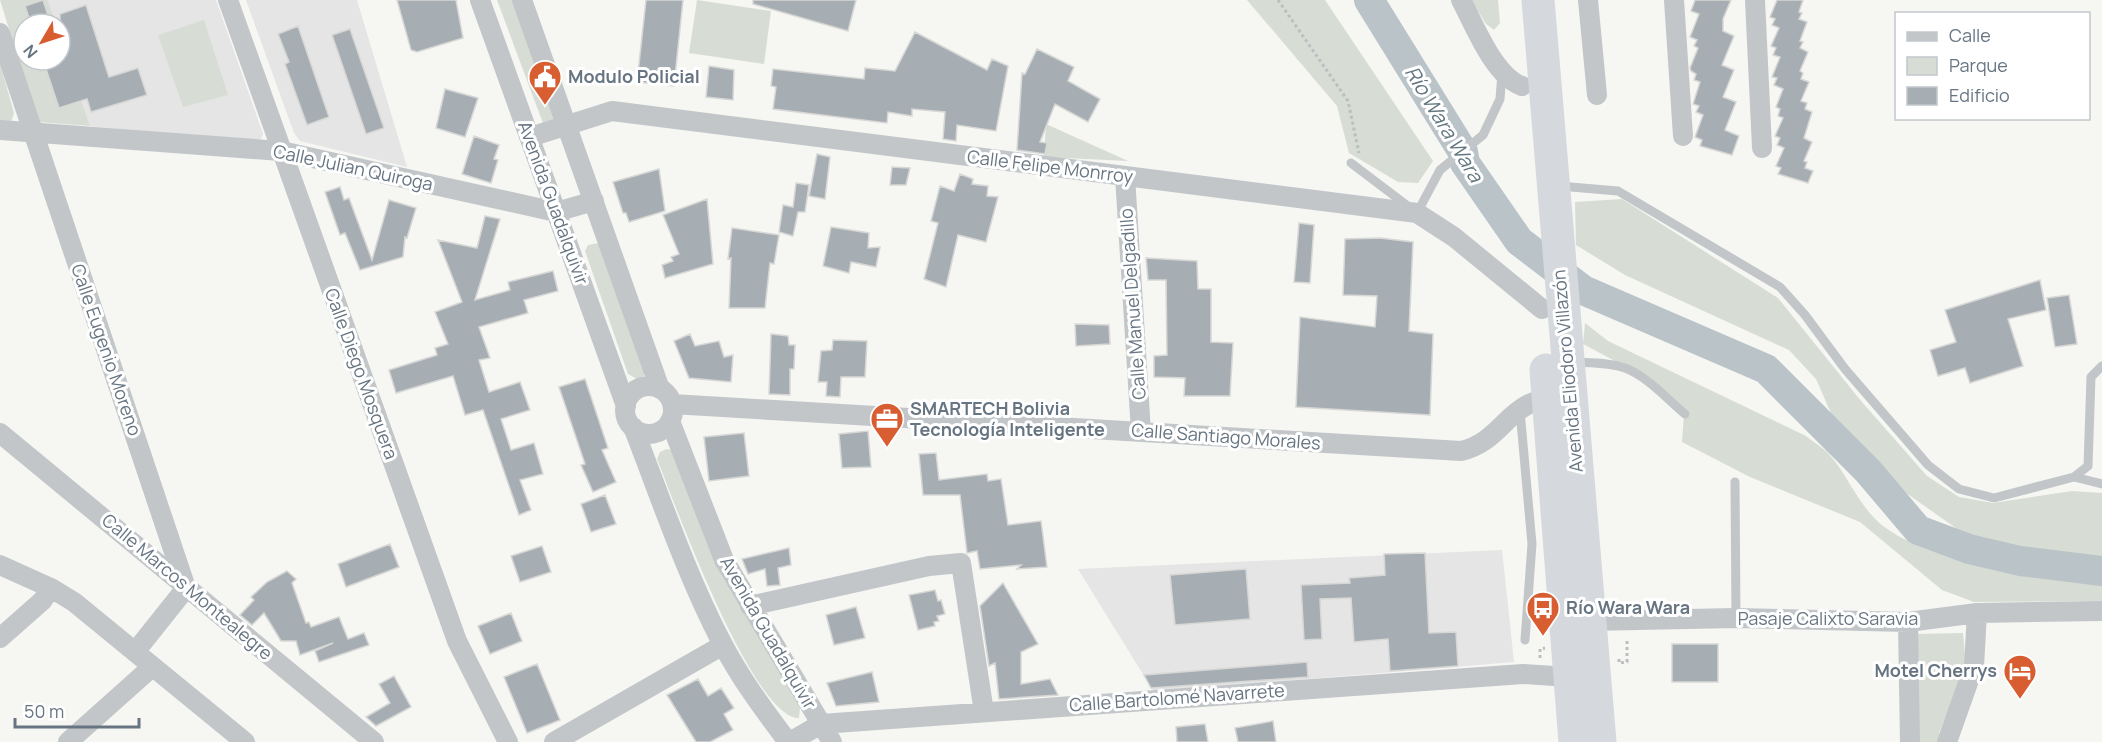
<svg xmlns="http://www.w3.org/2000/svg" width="2102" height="742" viewBox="0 0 2102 742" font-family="Manrope,sans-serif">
<rect width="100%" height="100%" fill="#f6f6f3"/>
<path fill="#e4e5e4" d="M48 0H216L263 134 261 139 249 143 90 126 60 37V24H56Z
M246 0H357L407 167 300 141 294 133Z
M1502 550 1514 662 1154 692 1078 569Z"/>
<path fill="#d7ddd4" d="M0 0H48L56 24H24V60H60V37L90 126 38 122Z
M497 0H515L558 117 544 126Z
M697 0 771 11 764 64 689 53Z
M1247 0H1325L1433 161 1418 183 1398 182 1349 153 1337 106Z
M1471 0H1498L1500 23 1494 30 1486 24Z
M204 20 228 95 183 107 158 35Z
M0 63 14 113 11 123 0 124Z
M1046 124 1128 161 1044 157Z
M1622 199 1778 298 1861 401 1927 476 1959 497 1993 503 2072 491 2102 493V557L2005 551 1960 531 1892 483 1861 455 1834 420 1816 379 1789 350 1625 275 1576 245 1575 202Z
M599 243 646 371 645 375 637 379 628 374 585 251 588 245Z
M1585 323 1608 341 1806 436C1813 442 1822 447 1828 453 1848 475 1859 507 1883 526 1936 566 2036 573 2102 577V601L1974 602 1942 590 1860 522 1750 477 1682 442 1684 413 1632 370 1583 344Z
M666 449 673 450 707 544 721 575 795 694 800 708 799 718C753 719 674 502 657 459L660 452Z
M1963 633 1966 666 1939 733V742H1917L1916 634Z"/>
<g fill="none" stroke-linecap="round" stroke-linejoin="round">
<path stroke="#bac3c8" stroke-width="30" d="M1369 0 1463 152 1465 163 1519 241 1583 290 1766 369 1868 471 1918 530 1969 549 2020 561 2102 571"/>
</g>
<path fill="#a7aeb3" stroke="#d7d8d6" stroke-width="1.5" d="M43 0 51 24H31L25 6Z
M397 0H456L463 38 417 52 411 50Z
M646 0H683L674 86 637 82Z
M753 0H856L848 31 753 4Z
M1695 0H1731L1723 19V31L1734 36 1722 65 1734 70 1723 97 1736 102 1725 130 1739 136 1732 155 1700 146 1702 140 1695 137 1703 115 1696 112 1699 106 1693 104 1700 82 1694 80 1696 74 1691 71 1690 68 1698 48 1694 46 1697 40 1690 37 1699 14 1691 11Z
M1777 0H1803L1799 12 1802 13 1799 19 1807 22 1800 41 1803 42 1800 48 1808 52 1800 71 1803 73 1801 79 1809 82 1801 101 1807 103 1805 109 1812 112 1804 138 1812 142 1804 161 1807 162 1805 168 1813 171 1808 183 1778 174 1781 168 1776 166 1784 148 1777 145 1780 138 1775 136 1783 118 1778 116 1780 109 1776 107 1783 89 1774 85 1777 78 1772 77 1780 57 1773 55 1776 48 1771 46 1779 28 1772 25 1775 19 1770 17Z
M86 5 109 77 138 68 147 95 91 112 87 99 59 108 43 60H60V14Z
M298 26 329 117 307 125 285 64 289 62 278 34Z
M350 29 384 128 366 134 332 35Z
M915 32 987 70 992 59 1008 66 996 131 957 125 956 141 943 139 945 112 912 109V116L888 112 887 123 773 109 776 87 771 86 773 69 864 79 865 68 895 71Z
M1037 49 1074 67 1068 81 1100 99 1088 122 1055 104 1040 142 1047 143 1045 154 1017 150 1022 73 1025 74Z
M709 66 734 70 733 100 706 97Z
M445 89 478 98 465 137 436 128Z
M474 136 499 145 494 159 498 160 491 183 462 174Z
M817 154 830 157 825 199 809 196Z
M892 167 910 168 906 185H890Z
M659 169 665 211 629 222 626 213H623L613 182Z
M960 174 973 179 972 184 988 186 987 196 998 197 986 242 958 235 946 287 924 279 938 223 931 221 940 186 954 191Z
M796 183 809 185 805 212H798L793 236 779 232 783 205 793 207Z
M340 187 344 200 349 198 372 260 389 200 416 208 407 238 405 237 403 257 360 270 345 233 340 235 325 192Z
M707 199 713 264 665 278 662 265 673 261 671 257 679 254 663 215Z
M485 216 500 219 475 300 510 290 508 282 553 271 558 291 524 300 528 313 479 327 490 358 479 360 489 392 520 382 530 410 501 419 511 450 534 443 543 474 520 480 531 510 519 515 483 410 465 415 453 376 396 393 389 370 437 355 435 348 448 344 435 312 462 302 438 240 477 248Z
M1299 223 1314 225 1310 283 1294 282Z
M831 227 869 233 868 248 880 247 876 267 851 262 849 273 823 266Z
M732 228 779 235 774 264 770 263 765 308H729L731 258 728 259Z
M1380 238 1413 242 1409 331 1433 334 1430 415 1296 407 1300 317 1375 327 1377 296 1343 295 1345 239Z
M1146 258 1197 261 1198 289H1211V342L1233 343 1230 396H1184L1185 378 1154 377V356L1167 355 1166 280H1148Z
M2040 280 2046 310 2008 319 2023 366 1970 383 1965 368 1938 376 1930 350 1956 342 1945 310Z
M2069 295 2077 344 2055 347 2047 298Z
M1075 324 1109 325 1110 344 1076 346Z
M690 334 695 346 719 341 724 357 733 355 731 382 689 378 674 341Z
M771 334 788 336 789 345H795L794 369H790V395L769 394Z
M833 340 867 341 865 377H841L840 397 826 396 827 382H818L821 351 832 350Z
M585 379 608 448 602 450 616 482 593 492 581 465 585 464 559 387Z
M868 431 871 467 842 468 839 434Z
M744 433 749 476 709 481 704 437Z
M936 453 939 480 987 474 988 481 1001 479 1008 525 1041 521 1047 567 1017 569 1021 565 980 569 977 551 967 553 960 495H923L919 454Z
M605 495 616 524 591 532 581 504Z
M390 544 399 567 346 587 338 564Z
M542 546 551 572 520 582 511 556Z
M789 548 791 565 778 568 780 585 767 586 765 569 748 574 742 559Z
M1425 553 1429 633 1456 632 1458 666 1390 671 1388 639 1354 642 1351 598 1320 599 1322 639 1304 640 1301 585 1350 583 1349 578 1385 575 1384 554Z
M1246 569 1250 619 1175 625 1170 575Z
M287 571 296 579 292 583 306 623 309 622 311 627 339 617 348 639 364 633 369 645 319 662 315 651 333 643 300 655 296 641H281L264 613 252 625 240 615 254 600 251 597 267 582Z
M1003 583 1038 644 1021 652V684L1050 679 1058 695 999 699 995 663 989 666 980 606Z
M935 590 938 601 941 600 945 614 937 616 939 621 934 622 935 626 918 630 909 595Z
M856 607 865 638 834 645 826 615Z
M511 613 522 641 490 654 478 626Z
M1672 644H1718V682H1672Z
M1307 662 1308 677 1151 688 1144 675Z
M537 664 560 720 527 733 504 677Z
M872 672 879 702 836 706 827 683Z
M394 676 411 707 376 726 366 717 390 703 379 684Z
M698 679 708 696 721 688 734 708 724 714 733 730 710 742H696L667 695Z
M1273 721 1276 742H1238L1235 728Z
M1205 724 1208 742H1177L1176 727Z"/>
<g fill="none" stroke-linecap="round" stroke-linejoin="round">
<path stroke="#bcbec0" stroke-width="3" stroke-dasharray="3 3" stroke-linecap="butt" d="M1278 0 1348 101 1359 153
M1540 658V649L1545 648
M1619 659V663L1627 662V638"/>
<path stroke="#c2c6c9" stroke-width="9" d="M1351 163 1417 213 1440 170 1483 135 1500 99 1502 73
M1559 186 1618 191 1780 287 1805 315 1845 369 1928 465 1959 489 1994 498 2074 477 2088 466 2091 377 2102 366
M1573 362C1590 363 1608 362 1625 368 1647 376 1667 399 1685 414
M1520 411 1532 544 1525 640
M2074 477 2102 484
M1735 482 1736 618"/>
<path stroke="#c2c6c9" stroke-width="20" d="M228 0 457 641 508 742
M480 0 626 406
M522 0 660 389
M1461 0C1475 26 1494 76 1522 86
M1588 0 1597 95
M1674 0 1683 136
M1755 0 1762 148
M0 33 186 588
M0 130 281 151 556 212 594 201
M530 137 612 111 1417 213 1454 237 1542 309
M1125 176 1141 432
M625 410a24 24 0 1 1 48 0a24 24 0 1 1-48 0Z
M672 404 1461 451C1495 443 1503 417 1529 404 1535 401 1542 400 1547 398
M670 421 724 560 832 742
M633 427C661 499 686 574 722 643 740 678 764 710 788 742
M0 433 374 742
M0 565 51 588 74 602 245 742
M750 606 929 566 961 563 984 712
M1590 621 1736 618 1908 622 1977 613 2102 611
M1908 622 1910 742
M0 638 42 601 51 588
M135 652 186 588
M68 742 152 667
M554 742 723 645
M790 742 821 724 835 723 1523 674 1569 677
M1947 742 1974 666 1977 613"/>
<path stroke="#d5d8dc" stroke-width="33" d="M1538 0 1600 742
M1546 370 1575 742"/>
</g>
<defs>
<g id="civic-pin" transform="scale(1.725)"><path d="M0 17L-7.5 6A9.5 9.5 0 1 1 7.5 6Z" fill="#d85e31" stroke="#fff"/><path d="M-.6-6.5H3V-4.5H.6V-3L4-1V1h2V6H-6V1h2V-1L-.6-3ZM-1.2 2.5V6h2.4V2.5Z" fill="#fff"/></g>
<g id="office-pin" transform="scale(1.725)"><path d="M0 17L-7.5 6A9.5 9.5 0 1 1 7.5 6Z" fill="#d85e31" stroke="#fff"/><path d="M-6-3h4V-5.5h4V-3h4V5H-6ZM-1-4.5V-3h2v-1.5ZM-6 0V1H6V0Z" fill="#fff"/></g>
<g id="bus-pin" transform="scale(1.725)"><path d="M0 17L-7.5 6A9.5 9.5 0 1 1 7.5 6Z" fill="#d85e31" stroke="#fff"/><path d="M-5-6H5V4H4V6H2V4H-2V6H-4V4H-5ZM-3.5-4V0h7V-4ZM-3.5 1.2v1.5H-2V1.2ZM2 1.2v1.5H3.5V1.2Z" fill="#fff"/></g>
<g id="hotel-pin" transform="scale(1.725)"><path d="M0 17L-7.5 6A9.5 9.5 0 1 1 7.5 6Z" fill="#d85e31" stroke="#fff"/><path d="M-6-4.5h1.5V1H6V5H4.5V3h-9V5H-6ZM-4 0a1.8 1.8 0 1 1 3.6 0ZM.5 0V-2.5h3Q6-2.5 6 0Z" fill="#fff"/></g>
</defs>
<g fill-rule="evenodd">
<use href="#civic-pin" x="545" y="77"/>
<use href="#office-pin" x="887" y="419"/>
<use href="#bus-pin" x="1543" y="608"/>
<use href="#hotel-pin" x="2020" y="671"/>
</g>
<g text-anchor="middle" stroke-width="6" stroke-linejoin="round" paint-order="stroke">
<g font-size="18" font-weight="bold" fill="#677582" stroke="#fff" text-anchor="start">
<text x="568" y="83">Modulo Policial</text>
<text x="910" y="415">SMARTECH Bolivia<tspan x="910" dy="21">Tecnología Inteligente</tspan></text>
<text x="1566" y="614">Río Wara Wara</text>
<text x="1997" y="677" text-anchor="end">Motel Cherrys</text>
</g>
<g font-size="18" fill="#677582" stroke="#fff">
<text transform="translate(1050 167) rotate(7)" y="6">Calle Felipe Monrroy</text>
<text transform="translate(353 168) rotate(12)" y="6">Calle Julian Quiroga</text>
<text transform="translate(553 203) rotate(70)" y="6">Avenida Guadalquivir</text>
<text transform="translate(1133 304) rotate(-94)" y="6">Calle Manuel Delgadillo</text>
<text transform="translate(106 350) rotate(71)" y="6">Calle Eugenio Moreno</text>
<text transform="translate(1568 371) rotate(-95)" y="6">Avenida Eliodoro Villazón</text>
<text transform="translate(361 374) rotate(70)" y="6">Calle Diego Mosquera</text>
<text transform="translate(1226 437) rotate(4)" y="6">Calle Santiago Morales</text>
<text transform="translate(187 587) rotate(40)" y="6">Calle Marcos Montealegre</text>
<text x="1828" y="625">Pasaje Calixto Saravia</text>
<text transform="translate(768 633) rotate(60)" y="6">Avenida Guadalquivir</text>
<text transform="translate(1177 698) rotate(-4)" y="6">Calle Bartolomé Navarrete</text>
</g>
<g font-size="20" font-style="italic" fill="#63767f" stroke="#fff">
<text transform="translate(1444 124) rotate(59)" y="7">Río Wara Wara</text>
</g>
</g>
<rect x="1895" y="12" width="195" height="108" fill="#ffffff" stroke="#c2c8cd" stroke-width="1.5"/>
<rect x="1907" y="32" width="30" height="9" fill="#c2c6c9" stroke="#c2c8cd" stroke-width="1.5"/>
<text x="1949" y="42" font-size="18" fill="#677582">Calle</text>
<rect x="1907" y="57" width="30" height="18" fill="#d7ddd4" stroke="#c2c8cd" stroke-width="1.5"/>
<text x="1949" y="72" font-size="18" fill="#677582">Parque</text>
<rect x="1907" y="87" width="30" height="18" fill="#a7aeb3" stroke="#c2c8cd" stroke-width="1.5"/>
<text x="1949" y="102" font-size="18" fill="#677582">Edificio</text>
<g transform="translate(42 42) rotate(231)"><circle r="28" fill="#ffffff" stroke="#c2c8cd" stroke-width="1.5"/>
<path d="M0-4.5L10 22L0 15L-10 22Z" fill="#d85e31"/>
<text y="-9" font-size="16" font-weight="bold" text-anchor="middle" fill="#677582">N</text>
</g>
<path d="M15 718v9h124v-9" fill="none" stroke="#677582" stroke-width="3"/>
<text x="24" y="718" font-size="18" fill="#677582" stroke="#ffffff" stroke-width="4.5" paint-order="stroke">50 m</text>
</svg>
